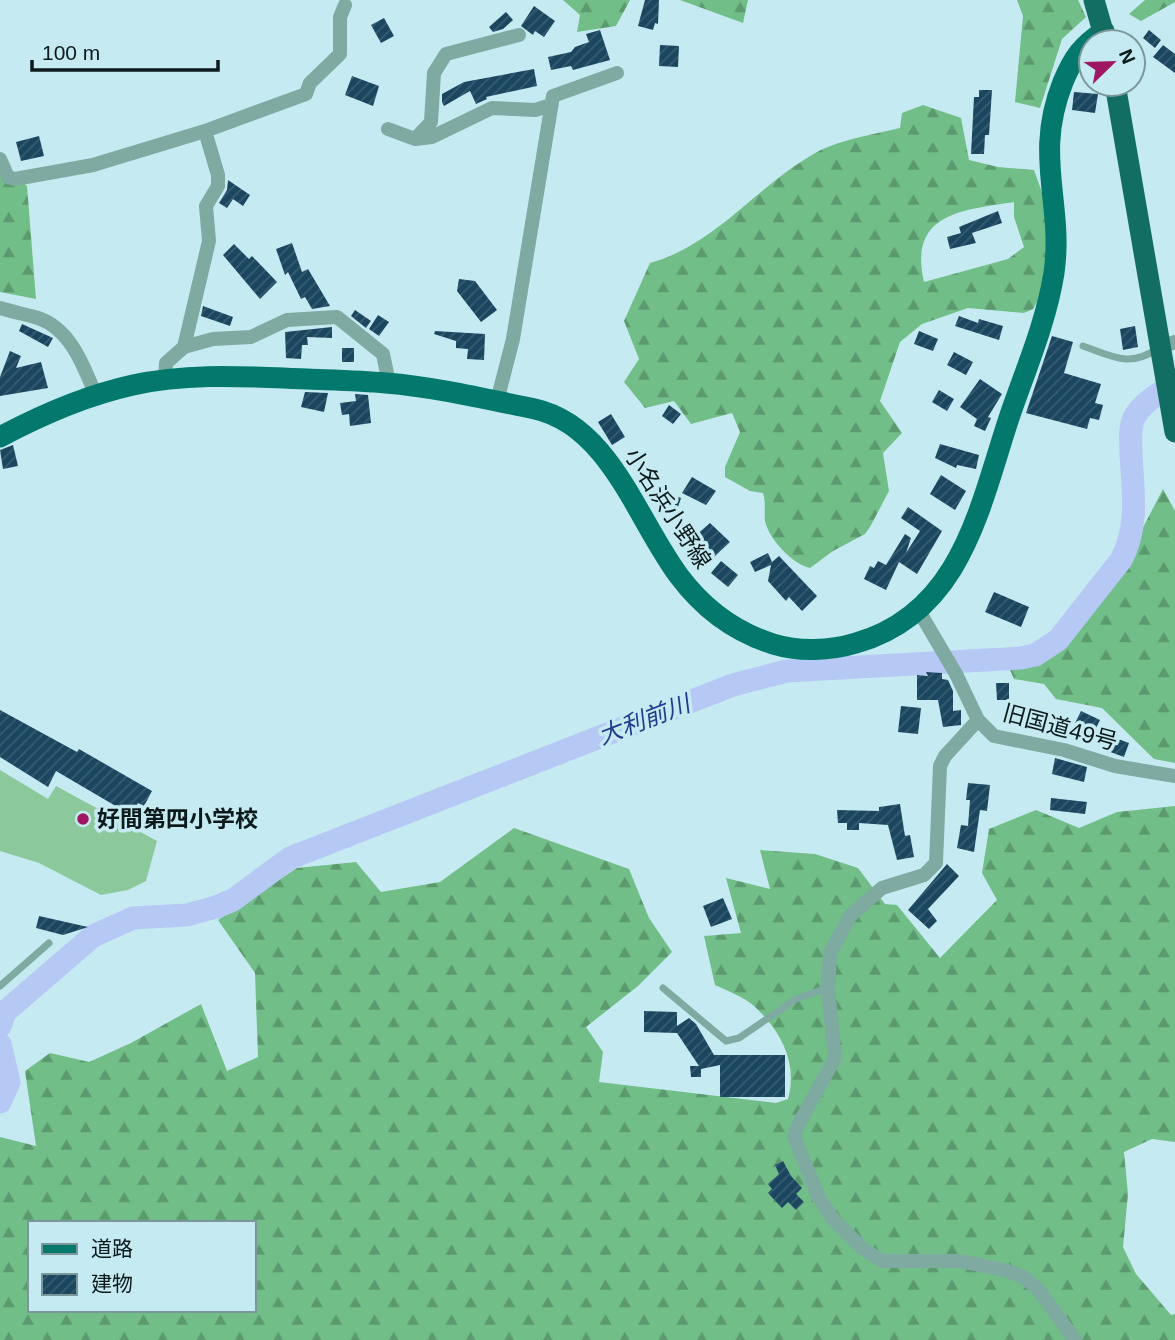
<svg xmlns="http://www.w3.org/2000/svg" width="1175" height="1340" viewBox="0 0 1175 1340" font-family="Helvetica,'Noto Sans JP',sans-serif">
<defs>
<pattern id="forest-firs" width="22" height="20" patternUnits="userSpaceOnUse" patternTransform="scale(1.75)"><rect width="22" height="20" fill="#71be88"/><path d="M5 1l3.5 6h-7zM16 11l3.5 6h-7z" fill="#5b9a6e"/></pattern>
<pattern id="building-hatch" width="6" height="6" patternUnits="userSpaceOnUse" patternTransform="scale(1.75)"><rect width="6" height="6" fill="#1a4660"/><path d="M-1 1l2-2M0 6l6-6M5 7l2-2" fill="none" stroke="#395d72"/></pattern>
</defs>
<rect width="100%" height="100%" fill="#c6eaf1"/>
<path fill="url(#forest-firs)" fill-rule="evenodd" d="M563 0H630L616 26 577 32 580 15Z
M680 0H748L743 23Z
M1017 0H1078L1086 17 1062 39 1040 108 1015 102 1023 16Z
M1145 0H1175V2L1141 21 1129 14Z
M923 105 961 118 969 160 998 167 1034 170 1064 254 1033 309 1024 313 968 308 922 324 900 342 880 401 902 433 883 453 889 491 870 527 865 534 833 551 810 568C792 564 769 539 765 521 764 511 766 503 763 493L750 491 725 477V467L740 432 732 413 691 424 674 401 645 408 624 382 639 359 624 321 650 263C715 245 755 188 812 155 836 140 872 135 900 128L902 113ZM1014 202V217L1024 247 1008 259 924 282C908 213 963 210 1014 202Z
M0 165 27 186 36 299 0 292Z
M1163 489 1175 511V763L1154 759 1102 708 1056 699 1044 684 1014 679 1010 670C1089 637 1125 562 1163 489Z
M1175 806V1142L1152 1139 1124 1152 1128 1194 1123 1247 1136 1274 1171 1315 1175 1314V1340H0V1137L36 1146 25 1071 50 1053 89 1062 131 1043 201 1004 227 1071 258 1057 255 973 218 920 297 868 356 862 381 892 440 882 514 828 629 869 649 918 672 952 638 986 586 1027 603 1052 599 1082 776 1103 788 1099C798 1063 781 1031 754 1006 744 997 728 991 715 985L704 936 741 933 726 878 770 889 760 850 815 854 858 868 885 904 897 905 940 958 997 900 982 873 989 829 1036 810 1079 828 1117 812ZM30 1223H254V1310H30Z"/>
<path fill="#8bc99c" d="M0 770 48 799 56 786 157 841 146 881 128 890 101 895 39 863 0 851Z"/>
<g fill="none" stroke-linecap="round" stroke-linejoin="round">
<path stroke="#b6c9f5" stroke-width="23" d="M0 1026 5 1012 93 936 133 918 187 915 216 907 233 900 290 858 733 685 787 671 1021 658 1035 655 1058 640 1121 560C1139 527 1133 491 1131 455 1131 443 1129 428 1134 418 1143 401 1160 393 1175 384
M0 1044 9 1082 0 1102"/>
</g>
<path fill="url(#building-hatch)" d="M645 0H659L658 24 655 23 653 30 638 26Z
M534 6 555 21 544 37 535 31 533 35 521 26Z
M506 12 513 20 503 29 493 32 489 27Z
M384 18 394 36 381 43 371 25Z
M600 30 610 60 573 70 571 66 551 70 548 57 571 52 575 47 589 42 586 34Z
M1149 30 1161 40 1155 48 1143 38Z
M660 45 679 46 678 67 659 66Z
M1163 45 1175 54V73L1153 57Z
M534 69 537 86 486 97 487 99 476 104 470 91 444 106 442 102V94L464 82Z
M352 76 379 86 373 106 345 95Z
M979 90H992L989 135H985L984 154H971L974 97H979Z
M1074 92 1098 94 1095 113 1072 110Z
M39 136 44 156 21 161 16 142Z
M228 180 250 195 243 206 233 199 227 208 219 203 227 190Z
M998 211 1002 223 972 233 976 243 950 249 947 237 961 233 959 227Z
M292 243 302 272 308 269 330 306 312 309 305 297 301 299 288 272 285 275 276 249Z
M234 244 249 259 252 256 277 282 260 299 223 255Z
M459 279 475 281 497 310 481 322 457 291Z
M203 306 233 317 230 326 201 316Z
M355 310 371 321 366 328 351 316Z
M378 315 389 322 379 336 369 329Z
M959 316 978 323 979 319 1003 326 999 340 955 326Z
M22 324 53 338 48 347 19 331Z
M1135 326 1138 347 1123 350 1120 329Z
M332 327V338L307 337 308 345H302L301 359 286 358 285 332Z
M435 331 485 334 484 360 467 359 468 349 456 348V341L434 334Z
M919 331 938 339 933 351 914 344Z
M1052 336 1073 342 1064 373 1101 384 1095 403 1103 405 1099 420 1090 418 1087 429 1026 413Z
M342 348H354V362H342Z
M10 351 21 356 16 368 41 362 48 388 0 396V377Z
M954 352 973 362 966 375 947 365Z
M980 379 1002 394 988 417 991 418 985 431 974 426 977 419 960 407Z
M939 390 954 399 947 411 932 402Z
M305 392 328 393 324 412 301 407Z
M355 394 368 395 371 423 350 426 349 414 342 415 340 403 356 401Z
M669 405 681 414 673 424 662 416Z
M611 414 625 437 612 445 598 422Z
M940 444 979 455 976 469 957 465 956 468 935 458Z
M13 445 18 466 3 469 0 450Z
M941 475 966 491 955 510 930 494Z
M692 477 716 491 706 505 682 493Z
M667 492 681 498 678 507 664 502Z
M908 507 942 531 917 574 899 562 886 590 864 579 870 566 874 568 878 561 886 565 905 534 911 538 906 553 920 531 901 518Z
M710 523 730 542 714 557 693 538Z
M768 553 772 562 779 556 817 596 802 611 789 597 786 601 768 581 771 565 755 572 750 562Z
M721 561 738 575 728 587 711 573Z
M994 592 1029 607 1021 627 985 612Z
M926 672 942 673V679L948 680 953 691V711L961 710V725L943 727 938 700H917V675L928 676Z
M996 683H1009V700H997Z
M901 706 921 708 918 734 898 732Z
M0 710 77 752 79 749 152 791 144 806 138 803 131 815 56 771 48 787 0 757Z
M1081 711 1100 720 1094 732 1075 723Z
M1107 735 1129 743 1124 757 1102 749Z
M1055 758 1087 767 1084 782 1052 774Z
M968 783 990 785 987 811 980 810 974 852 957 848 961 825 968 826 970 800H966Z
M1051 798 1087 802 1085 814 1050 810Z
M900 804 905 836 910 835 914 857 897 860 888 825 859 823V830H847V823H838L837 810 879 811V807Z
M947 864 959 876 928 909 937 921 929 929 908 910Z
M723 898 732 919 711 927 703 906Z
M39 916 88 927 63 935 36 928Z
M644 1011 677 1012V1026L689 1018 696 1024 714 1055H785V1097H720V1065L701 1069V1077H691L690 1066H699L677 1033 644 1032Z
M783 1161 791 1176 802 1188 796 1194 804 1202 796 1210 788 1202 782 1208 768 1193 772 1189 768 1184 779 1174 775 1165Z"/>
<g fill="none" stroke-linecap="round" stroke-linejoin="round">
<path stroke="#7eaaa1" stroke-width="7" d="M1083 346C1112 356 1129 368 1157 349
M0 986 49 943
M663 988 726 1041 739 1038 796 999 827 988"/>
<path stroke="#7eaaa1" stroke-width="14" d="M388 129 415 139 432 137 492 108 535 110 551 105
M415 139 431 122 434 73 446 54 519 35
M0 159 8 177 15 179 93 165 205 131 306 94 310 83 340 54V17L345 5
M0 308C12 312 25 314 38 318 71 329 84 367 96 396
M184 347 213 339 251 337 287 320 337 317 383 354 389 383
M1160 347 1175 342
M165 379 166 363 184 347 209 241 206 206 218 186V175L205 131
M497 401 513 339 553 96 617 73
M919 611 956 674 978 720 994 736 1064 750 1115 766 1175 776
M978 720 945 756 940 766 936 863 924 875 882 888 850 916 830 953 828 988 835 1058 796 1129 794 1137 819 1198 833 1219 862 1248 882 1261H959L1005 1270 1023 1277 1037 1288 1075 1340"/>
<path stroke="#02796c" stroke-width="21" d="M0 437C41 415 88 395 133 385 183 374 234 376 284 378 318 380 352 380 386 383 435 387 486 399 535 409 610 426 637 520 679 576 703 608 735 632 773 644 799 652 830 651 856 643 961 613 979 509 1009 418 1025 371 1046 323 1054 273 1064 203 1033 157 1063 82 1073 58 1082 45 1104 31"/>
<path stroke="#126d62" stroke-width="21" d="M1094 0 1106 42
M1115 84 1175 432"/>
</g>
<circle fill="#9f1663" stroke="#c6eaf1" stroke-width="2.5" cx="83" cy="819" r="7"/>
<g text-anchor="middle" stroke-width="7" stroke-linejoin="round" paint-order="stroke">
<g font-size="23" fill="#0c1a1c" stroke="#c6eaf1">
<text transform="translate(668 508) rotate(57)" y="8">小名浜小野線</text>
<text transform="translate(1060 727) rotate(15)" y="8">旧国道49号</text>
</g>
<g font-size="23" font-weight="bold" fill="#0c1a1c" stroke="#c6eaf1" text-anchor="start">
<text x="97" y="827">好間第四小学校</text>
</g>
<g font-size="24" font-style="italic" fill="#233a8c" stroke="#c6eaf1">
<text transform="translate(644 720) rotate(-21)" y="8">大利前川</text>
</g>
</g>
<rect x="28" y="1221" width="228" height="91" fill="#c6eaf1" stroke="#7c979c" stroke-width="2"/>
<rect x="42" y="1244" width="35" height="10" fill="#02796c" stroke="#7c979c" stroke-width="2"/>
<text x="91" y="1256" font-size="21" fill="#0c1a1c">道路</text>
<rect x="42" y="1274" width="35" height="21" fill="url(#building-hatch)" stroke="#7c979c" stroke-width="2"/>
<text x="91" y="1291" font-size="21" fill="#0c1a1c">建物</text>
<g transform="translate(1112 63) rotate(67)"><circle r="33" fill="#c6eaf1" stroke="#7c979c" stroke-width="2"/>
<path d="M0-5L12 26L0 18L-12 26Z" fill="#9f1663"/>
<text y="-10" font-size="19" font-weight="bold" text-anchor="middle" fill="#0c1a1c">N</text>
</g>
<path d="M32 60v10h186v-10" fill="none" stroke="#0c1a1c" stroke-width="3.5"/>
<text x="42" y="60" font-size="21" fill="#0c1a1c" stroke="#c6eaf1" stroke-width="5" paint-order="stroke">100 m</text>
</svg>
